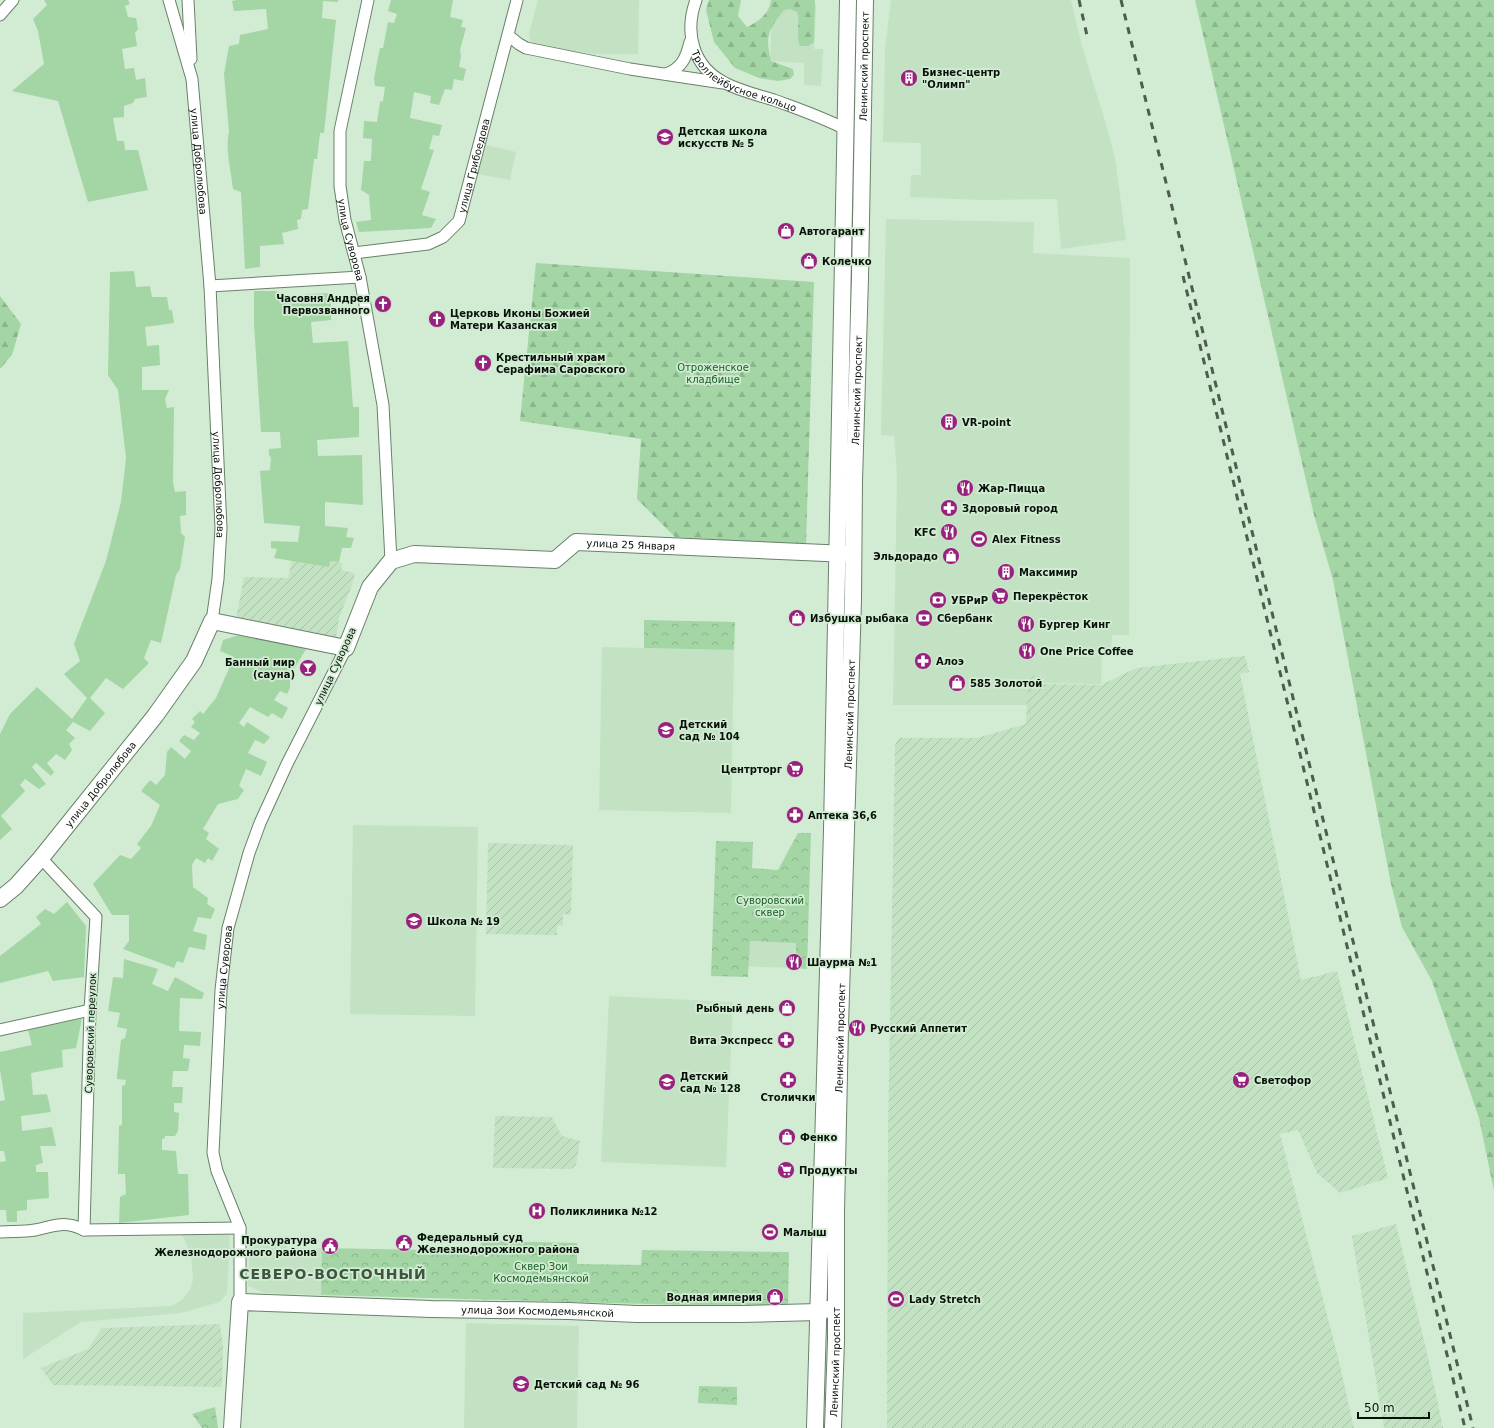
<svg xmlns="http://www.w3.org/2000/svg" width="1494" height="1428" viewBox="0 0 1494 1428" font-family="'DejaVu Sans',sans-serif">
<defs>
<pattern id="industrial-furrows" width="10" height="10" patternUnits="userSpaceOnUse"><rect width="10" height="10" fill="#c2e2c3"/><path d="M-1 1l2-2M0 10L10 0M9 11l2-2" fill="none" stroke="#a5c1a6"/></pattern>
<pattern id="forest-firs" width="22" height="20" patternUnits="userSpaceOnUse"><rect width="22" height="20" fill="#a3d5a5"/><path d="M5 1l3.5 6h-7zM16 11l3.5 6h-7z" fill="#8bb68d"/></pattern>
<pattern id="park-crowns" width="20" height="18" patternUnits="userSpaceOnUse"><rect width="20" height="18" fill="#a3d5a5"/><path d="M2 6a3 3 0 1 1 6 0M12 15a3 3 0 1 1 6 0" fill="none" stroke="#8bb68d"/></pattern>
</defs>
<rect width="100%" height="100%" fill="#d2ecd3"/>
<path fill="#c2e2c3" d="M538 0H639L638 54H594L531 46 529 34Z
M891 0H1071L1082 46 1105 121 1115 158 1126 240 1061 249 1057 199 980 200 910 197 911 175H921V143L883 142 885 49Z
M772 3 816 5 814 49H823L821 86 804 85V63L770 61Z
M482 144 516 152 510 180 477 174Z
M886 219 1034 222 1033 253 1130 258 1129 635H1112L1111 652H1102L1101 684 1043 683 1044 676 1028 675 1027 705H893L897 476 894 436 881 435Z
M602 647 734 650 731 813 599 810Z
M353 825 478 827 475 1016 350 1014Z
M752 860 750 941 797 943 796 968 735 966Z
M609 996 733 1002 726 1167 601 1162Z
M227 1233 230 1237 227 1294 219 1302 181 1313 81 1322 23 1359V1313L171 1306 182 1300 190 1290 193 1280 191 1256 182 1234Z
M250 1240 287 1241V1249L322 1248 321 1295 265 1293 248 1286Z
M466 1323 579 1326 577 1428H464Z"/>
<path fill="url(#industrial-furrows)" d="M292 560 329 567 330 561 342 563 341 570 355 573 352 585 339 618 336 637 236 619 244 577 288 578Z
M1245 656 1249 672 1240 674 1301 980 1337 971 1388 1178 1340 1193 1317 1173 1298 1130 1280 1134 1338 1357 1354 1428H887L888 1133 895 745 899 738H977L1026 724 1028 675 1043 676 1042 684 1101 685 1136 668Z
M488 843 573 845 571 915 563 914V925H557V935L486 934Z
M495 1116 552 1117 562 1136 580 1141 576 1165 571 1169 493 1168Z
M1396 1224 1428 1357 1443 1428H1384L1352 1236Z
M220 1324 223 1345 222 1387 53 1385 41 1368 88 1349 102 1328Z"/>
<path fill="#a3d5a5" d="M44 0H128L130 4 125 6 128 17 136 18 138 29 135 33 137 46 122 49 125 69 134 68 136 80 145 78 147 97 135 99 133 103 124 106V117L113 118 117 141H124L125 150H138L148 190 88 202 58 101 12 91 44 64 38 31 33 19 47 5Z
M237 0H338V2L323 1 322 18 336 20 324 133H320L317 159H314L308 209 302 210 301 219 297 220 298 229 282 233 284 244 260 246V267L245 269 241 192 233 189C231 171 225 150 229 132L224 74 229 46 239 44 240 35 268 29 266 9 234 11 232 1Z
M391 0H453L450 17 463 20 461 27 466 28 460 50 461 56 459 67 466 69 463 81 454 79 452 90 445 89 439 105 430 103 431 96 414 92 410 118 442 125 439 136 433 135 429 149 434 150 421 189 430 192 422 215 436 219 431 228 359 232 356 222 371 220 369 195 361 190 364 161H371L372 139 363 138 364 121 377 122 380 102 383 101 385 87 375 86 374 78 380 48H383L388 22 394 23 397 14 388 11Z
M134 271 136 287 150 286 152 297H167L169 310H172L174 323 145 327 147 346 159 345 160 365 142 367V390H169L165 399 167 408 174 407 173 482 175 492 186 491V515L180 516 181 533 185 537 180 569 176 575 161 643 151 640 144 658 149 663 123 689 106 678 90 698 105 713 90 731 73 722 66 730 75 738 69 744 72 750 65 760 56 754 47 763 54 772 51 776 36 763 32 767 46 784 39 789 25 779 20 785 25 791 1 816 12 829 0 840V734L10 714 37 687 72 719 87 698 64 674 80 661 74 644 106 561 121 502 126 458 118 390 108 375 110 272Z
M254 291H277L280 303 304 302 306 294 331 293V320L311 322 313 343 348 341 353 407H359V437L317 440 318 456 362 455 363 505 325 502V526L348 528 346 537 354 538 351 548H342L339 562 330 561 329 567 274 558 277 549 271 548V541L298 542 300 526 264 523 260 471 270 470 271 458 269 455V449L281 448 280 432H261L254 324Z
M239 635 306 649 290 676V688L287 694 280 691 274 700 288 708 282 719 272 713 268 717 250 707 239 723 244 727 247 722 270 737 264 744 255 740 248 753 267 762 261 776 246 769 239 786 244 790 238 799 218 804 203 829 209 833 206 839 219 849 212 861 208 858 205 863 196 858 192 865 193 887 208 898 207 904 215 909 211 919 198 917 193 931 207 935 205 950 189 947 183 963 177 961 174 968 123 949 129 941V915H112L93 884 120 855 131 859 141 848 137 844 151 826 160 805 141 791 150 780 156 785 165 775 167 752 171 747 185 759 191 751 179 741 184 735 194 740 200 733 191 727 195 722 192 719 200 711 203 714 216 698 234 657 220 651 223 640Z
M67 902 86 926 84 977 53 981 48 971 0 983V956L41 924 36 917 45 909 54 914Z
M124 959 158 969 152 984 168 991 175 977 204 993 202 999 180 998 179 1031 201 1032 200 1046 184 1045 183 1058 190 1059 188 1071H173L172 1087H183L182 1103H174V1112L179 1113 178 1131 175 1136H165V1138L162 1139V1150L176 1151 178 1174H188L189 1215 119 1223 120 1197 126 1194 125 1174H118L119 1126 122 1125V1086L125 1085 126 1080 117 1079V1075L121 1040 125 1038 127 1029 117 1027 120 1013 108 1011 113 977 123 978Z
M82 1018 76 1048 62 1050 63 1067 31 1073 33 1095 47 1094 51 1112 21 1116 22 1131 52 1127 56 1146H40L43 1163 36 1165V1172H48L49 1198 27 1200V1210L17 1211V1222H7L6 1210H0V1162L6 1161 4 1151H0V1101L5 1100 0 1070V1052L32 1045 28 1030Z"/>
<path fill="url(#forest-firs)" d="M709 0H741L738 16 747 27C758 22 770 13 771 0H815L814 42 808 46H800C795 35 801 24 797 12L790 9 784 10C768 31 765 35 771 61L793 69 794 75 790 79 778 81 759 78 735 68 714 42 706 10Z
M1195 0H1494V1191L1479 1118 1432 981 1402 927 1391 884 1333 580 1314 515Z
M536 263 814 282 806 545 675 537 637 499 641 439 520 421Z
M0 296 21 324 12 355 0 369Z"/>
<path fill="url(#park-crowns)" d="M644 620 735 622 734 650 644 648Z
M798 833H811L807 969 796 968V943L750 941 748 977 711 976 716 841 753 842 752 868 778 870Z
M481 1241 577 1243V1264L641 1265 642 1250 789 1252 788 1308 321 1295 322 1248 480 1251Z
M699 1386 737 1387V1405L698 1403Z
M215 1407 218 1428H202L192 1414Z"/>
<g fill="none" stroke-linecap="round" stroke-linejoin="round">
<g stroke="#69816a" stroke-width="13">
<g id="street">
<path id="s1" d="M169 0 192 79 210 286 221 528 218 579 212 621"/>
<path d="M188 0 191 59"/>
<path id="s2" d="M368 0 340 131V186L345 220 360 277 383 405 391 561"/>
<path id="s3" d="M696 0C684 33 693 67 725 83 740 91 758 95 774 100 798 109 822 117 845 129"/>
<path d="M0 15 13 0"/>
<path d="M509 36 519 44 526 48 630 69 723 83"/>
<path d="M666 74C682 68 686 58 690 42"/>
<path id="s4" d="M354 253 428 244 443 237 459 221 517 0"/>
<path d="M210 286 360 277"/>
<path d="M41 858 96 917 90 1010 84 1230"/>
<path d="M0 1030 90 1010"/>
<path d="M0 1232C11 1231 24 1232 35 1230 55 1226 64 1220 84 1230L240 1228"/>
<path id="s5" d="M240 1302V1228L217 1171 213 1153 221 990 228 928 249 853 260 823 287 764 346 648"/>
</g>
</g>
<g stroke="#69816a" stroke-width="18">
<g id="secondary">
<path id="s6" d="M0 899 16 886 41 858 155 716 194 661 212 621 346 648 370 587 391 561 414 554 555 560 576 542 848 554"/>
<path id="s7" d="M232 1428 240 1302 431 1309 569 1311 637 1314H741L818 1312 828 1309"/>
<path d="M815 1428 832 830 848 0"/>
<path id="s8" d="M833 1428 836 1340V1212L840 1027 853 599 854 481 860 277 865 0"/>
</g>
</g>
<use href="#street" stroke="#fff" stroke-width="11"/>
<use href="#secondary" stroke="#fff" stroke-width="16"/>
<path stroke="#4d5c4e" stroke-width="3" stroke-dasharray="7 7" stroke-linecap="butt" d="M1079 0 1088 40
M1121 0 1473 1428
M1183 276 1465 1428"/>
</g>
<defs>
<g id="building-disc" transform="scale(0.9)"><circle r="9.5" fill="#97217c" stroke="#d2ecd3"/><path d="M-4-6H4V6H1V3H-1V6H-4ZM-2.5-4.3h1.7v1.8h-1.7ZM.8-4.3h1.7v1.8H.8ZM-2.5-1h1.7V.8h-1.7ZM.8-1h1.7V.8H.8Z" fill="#fff"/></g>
<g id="school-disc" transform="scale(0.9)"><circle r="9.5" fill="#97217c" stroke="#d2ecd3"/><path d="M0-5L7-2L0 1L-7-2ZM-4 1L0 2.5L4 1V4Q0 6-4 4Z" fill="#fff"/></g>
<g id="shop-disc" transform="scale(0.9)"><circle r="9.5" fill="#97217c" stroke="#d2ecd3"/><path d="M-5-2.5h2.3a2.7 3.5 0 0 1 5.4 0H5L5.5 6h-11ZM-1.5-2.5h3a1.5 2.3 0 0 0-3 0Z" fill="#fff"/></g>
<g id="church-disc" transform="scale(0.9)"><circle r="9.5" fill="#97217c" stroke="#d2ecd3"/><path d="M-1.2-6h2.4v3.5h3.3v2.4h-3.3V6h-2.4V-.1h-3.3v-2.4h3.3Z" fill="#fff"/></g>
<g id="restaurant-disc" transform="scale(0.9)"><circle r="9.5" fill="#97217c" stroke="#d2ecd3"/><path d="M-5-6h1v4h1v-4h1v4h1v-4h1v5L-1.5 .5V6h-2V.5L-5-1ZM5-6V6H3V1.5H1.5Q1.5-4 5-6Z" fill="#fff"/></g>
<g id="pharmacy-disc" transform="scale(0.9)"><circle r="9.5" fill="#97217c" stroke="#d2ecd3"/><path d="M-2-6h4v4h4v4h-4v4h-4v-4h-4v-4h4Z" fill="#fff"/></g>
<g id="stadium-disc" transform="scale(0.9)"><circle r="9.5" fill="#97217c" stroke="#d2ecd3"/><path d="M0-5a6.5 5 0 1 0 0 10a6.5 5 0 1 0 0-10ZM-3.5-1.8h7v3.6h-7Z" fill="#fff"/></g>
<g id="supermarket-disc" transform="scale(0.9)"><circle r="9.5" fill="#97217c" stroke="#d2ecd3"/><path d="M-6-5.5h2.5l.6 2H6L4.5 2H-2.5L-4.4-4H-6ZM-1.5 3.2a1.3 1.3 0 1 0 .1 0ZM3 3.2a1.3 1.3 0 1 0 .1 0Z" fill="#fff"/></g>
<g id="bank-disc" transform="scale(0.9)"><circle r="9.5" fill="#97217c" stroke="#d2ecd3"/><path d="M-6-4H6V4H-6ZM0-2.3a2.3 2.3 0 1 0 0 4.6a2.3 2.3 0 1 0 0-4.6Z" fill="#fff"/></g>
<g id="bar-disc" transform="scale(0.9)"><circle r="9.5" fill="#97217c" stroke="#d2ecd3"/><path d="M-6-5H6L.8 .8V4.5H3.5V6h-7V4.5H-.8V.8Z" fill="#fff"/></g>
<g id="hospital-disc" transform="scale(0.9)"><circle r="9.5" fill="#97217c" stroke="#d2ecd3"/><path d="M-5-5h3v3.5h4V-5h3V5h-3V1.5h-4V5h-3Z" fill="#fff"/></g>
<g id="civic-disc" transform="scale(0.9)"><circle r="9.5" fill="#97217c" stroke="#d2ecd3"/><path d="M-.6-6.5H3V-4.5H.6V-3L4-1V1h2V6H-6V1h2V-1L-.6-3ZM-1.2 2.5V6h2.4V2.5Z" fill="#fff"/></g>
</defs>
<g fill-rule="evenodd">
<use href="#building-disc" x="909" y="78"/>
<use href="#school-disc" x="665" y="137"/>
<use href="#shop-disc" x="786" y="231"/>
<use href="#shop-disc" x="809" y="261"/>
<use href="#church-disc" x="383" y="304"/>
<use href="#church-disc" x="437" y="319"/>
<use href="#church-disc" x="483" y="363"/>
<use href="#building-disc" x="949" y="422"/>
<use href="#restaurant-disc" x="965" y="488"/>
<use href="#pharmacy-disc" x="949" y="508"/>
<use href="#restaurant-disc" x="949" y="532"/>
<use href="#stadium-disc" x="979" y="539"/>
<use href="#shop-disc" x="951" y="556"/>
<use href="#building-disc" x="1006" y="572"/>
<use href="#supermarket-disc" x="1000" y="596"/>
<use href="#bank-disc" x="938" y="600"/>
<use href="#shop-disc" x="797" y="618"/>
<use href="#bank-disc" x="924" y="618"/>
<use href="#restaurant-disc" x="1026" y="624"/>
<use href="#restaurant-disc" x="1027" y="651"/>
<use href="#pharmacy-disc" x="923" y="661"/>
<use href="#bar-disc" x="308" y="668"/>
<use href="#shop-disc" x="957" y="683"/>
<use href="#school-disc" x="666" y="730"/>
<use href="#supermarket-disc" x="795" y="769"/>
<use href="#pharmacy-disc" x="795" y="815"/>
<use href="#school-disc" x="414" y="921"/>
<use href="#restaurant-disc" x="794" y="962"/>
<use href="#shop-disc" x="787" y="1008"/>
<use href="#restaurant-disc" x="857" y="1028"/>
<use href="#pharmacy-disc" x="786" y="1040"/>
<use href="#pharmacy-disc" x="788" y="1080"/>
<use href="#supermarket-disc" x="1241" y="1080"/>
<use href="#school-disc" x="667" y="1082"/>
<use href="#shop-disc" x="787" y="1137"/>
<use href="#supermarket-disc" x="786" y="1170"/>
<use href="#hospital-disc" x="537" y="1211"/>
<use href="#stadium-disc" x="770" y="1232"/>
<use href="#civic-disc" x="404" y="1243"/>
<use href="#civic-disc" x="330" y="1246"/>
<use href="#shop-disc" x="775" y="1297"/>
<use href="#stadium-disc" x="896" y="1299"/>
<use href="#school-disc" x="521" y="1384"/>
</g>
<g text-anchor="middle" stroke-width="3.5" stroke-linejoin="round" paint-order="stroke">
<g font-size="10" fill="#09120a" stroke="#d2ecd3">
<text dy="4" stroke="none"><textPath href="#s8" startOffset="1362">Ленинский проспект</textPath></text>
<text dy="4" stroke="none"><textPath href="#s3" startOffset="112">Троллейбусное кольцо</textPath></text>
<text dy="4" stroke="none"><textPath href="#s1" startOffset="165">улица Добролюбова</textPath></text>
<text dy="4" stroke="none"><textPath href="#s4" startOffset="171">улица Грибоедова</textPath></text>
<text dy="4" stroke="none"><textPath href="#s2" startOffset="244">улица Суворова</textPath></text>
<text dy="4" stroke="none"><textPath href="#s8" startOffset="1038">Ленинский проспект</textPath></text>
<text dy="4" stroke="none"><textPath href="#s1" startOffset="489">улица Добролюбова</textPath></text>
<text dy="4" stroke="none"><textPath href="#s6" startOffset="835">улица 25 Января</textPath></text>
<text transform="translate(335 666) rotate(-65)" y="4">улица Суворова</text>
<text dy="4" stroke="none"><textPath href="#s8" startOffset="714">Ленинский проспект</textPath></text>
<text dy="4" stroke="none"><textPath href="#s6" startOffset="153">улица Добролюбова</textPath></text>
<text dy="4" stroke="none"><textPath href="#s5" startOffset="340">улица Суворова</textPath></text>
<text transform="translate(90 1033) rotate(-88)" y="4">Суворовский переулок</text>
<text dy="4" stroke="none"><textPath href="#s8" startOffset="390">Ленинский проспект</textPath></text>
<text dy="4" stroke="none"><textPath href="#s7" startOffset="424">улица Зои Космодемьянской</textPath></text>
<text dy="4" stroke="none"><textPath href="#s8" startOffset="66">Ленинский проспект</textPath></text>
</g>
<g font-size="10" font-weight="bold" fill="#09120a" stroke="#d2ecd3" text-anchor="start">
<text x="922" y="76">Бизнес-центр<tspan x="922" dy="12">"Олимп"</tspan></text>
<text x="678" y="135">Детская школа<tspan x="678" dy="12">искусств № 5</tspan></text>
<text x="799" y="235">Автогарант</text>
<text x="822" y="265">Колечко</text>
<text x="370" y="302" text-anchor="end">Часовня Андрея<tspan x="370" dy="12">Первозванного</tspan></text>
<text x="450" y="317">Церковь Иконы Божией<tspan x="450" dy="12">Матери Казанская</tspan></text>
<text x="496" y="361">Крестильный храм<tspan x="496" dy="12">Серафима Саровского</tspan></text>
<text x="962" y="426">VR-point</text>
<text x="978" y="492">Жар-Пицца</text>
<text x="962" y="512">Здоровый город</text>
<text x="936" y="536" text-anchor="end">KFC</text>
<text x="992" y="543">Alex Fitness</text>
<text x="938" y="560" text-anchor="end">Эльдорадо</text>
<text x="1019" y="576">Максимир</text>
<text x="1013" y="600">Перекрёсток</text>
<text x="951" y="604">УБРиР</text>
<text x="810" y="622">Избушка рыбака</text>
<text x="937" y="622">Сбербанк</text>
<text x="1039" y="628">Бургер Кинг</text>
<text x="1040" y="655">One Price Coffee</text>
<text x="936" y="665">Алоэ</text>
<text x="295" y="666" text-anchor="end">Банный мир<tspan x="295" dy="12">(сауна)</tspan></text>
<text x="970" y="687">585 Золотой</text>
<text x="679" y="728">Детский<tspan x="679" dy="12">сад № 104</tspan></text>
<text x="782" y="773" text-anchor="end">Центрторг</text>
<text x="808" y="819">Аптека 36,6</text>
<text x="427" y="925">Школа № 19</text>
<text x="807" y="966">Шаурма №1</text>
<text x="774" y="1012" text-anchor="end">Рыбный день</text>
<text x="870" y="1032">Русский Аппетит</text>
<text x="773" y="1044" text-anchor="end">Вита Экспресс</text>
<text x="680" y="1080">Детский<tspan x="680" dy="12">сад № 128</tspan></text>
<text x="1254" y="1084">Светофор</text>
<text x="788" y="1101" text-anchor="middle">Столички</text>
<text x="800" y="1141">Фенко</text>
<text x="799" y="1174">Продукты</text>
<text x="550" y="1215">Поликлиника №12</text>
<text x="783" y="1236">Малыш</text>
<text x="417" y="1241">Федеральный суд<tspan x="417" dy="12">Железнодорожного района</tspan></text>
<text x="317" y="1244" text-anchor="end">Прокуратура<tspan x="317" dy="12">Железнодорожного района</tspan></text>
<text x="762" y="1301" text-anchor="end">Водная империя</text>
<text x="909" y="1303">Lady Stretch</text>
<text x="534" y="1388">Детский сад № 96</text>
</g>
<g font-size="10" fill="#196025" stroke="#d2ecd3">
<text x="713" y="371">Отроженское<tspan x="713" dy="12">кладбище</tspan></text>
<text x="770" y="904">Суворовский<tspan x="770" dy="12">сквер</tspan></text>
<text x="541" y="1270">Сквер Зои<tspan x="541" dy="12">Космодемьянской</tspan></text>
</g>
<g font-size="14" font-weight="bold" letter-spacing="1" fill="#3e543f" stroke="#d2ecd3">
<text x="333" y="1279">СЕВЕРО-ВОСТОЧНЫЙ</text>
</g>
</g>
<path d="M1358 1412v6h71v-6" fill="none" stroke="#09120a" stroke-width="2"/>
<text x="1364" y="1412" font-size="12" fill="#09120a" stroke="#d2ecd3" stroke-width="3" paint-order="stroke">50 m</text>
</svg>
